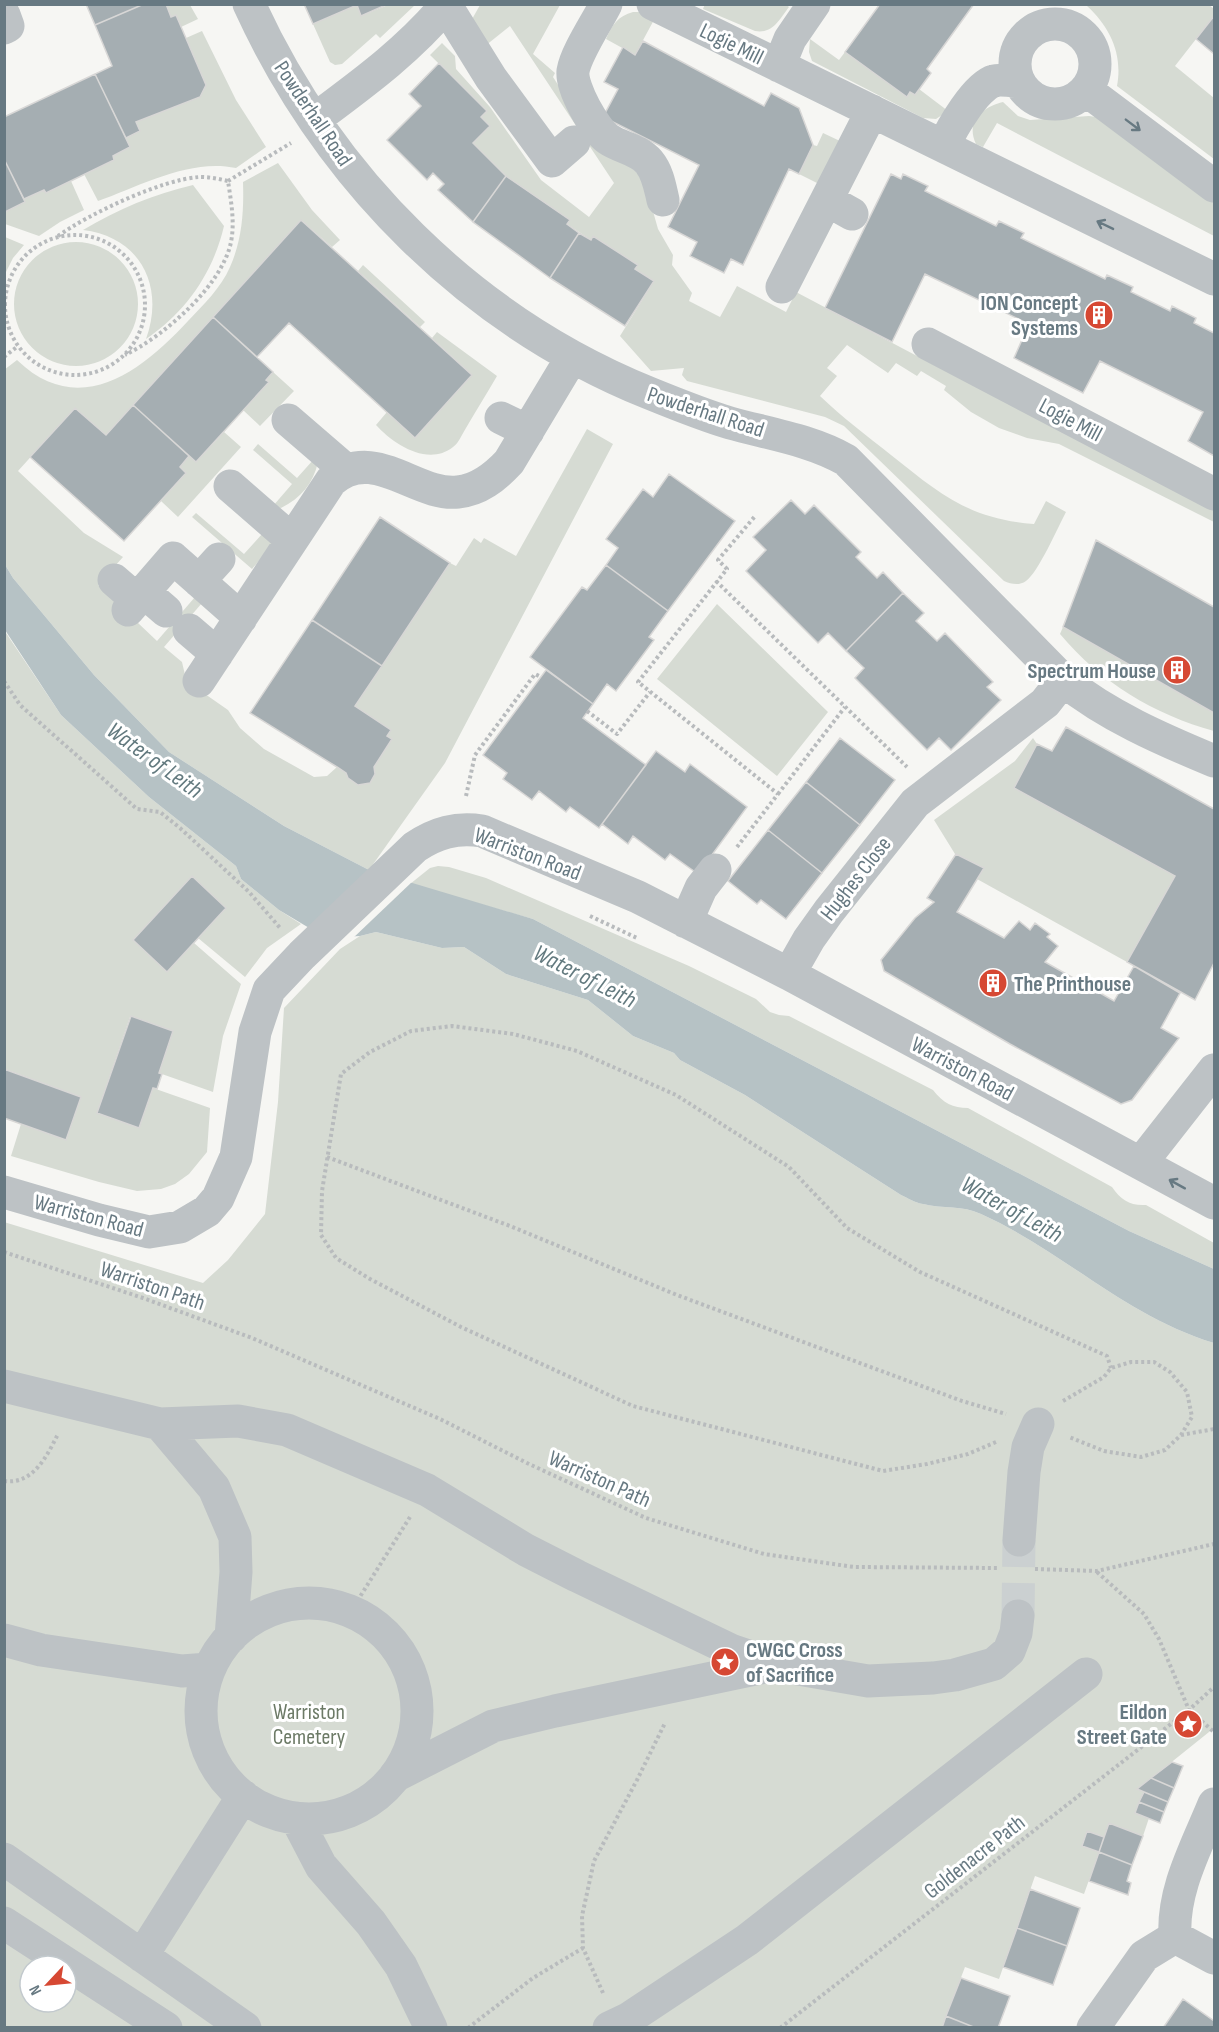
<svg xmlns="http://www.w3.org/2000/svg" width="1219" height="2032" viewBox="0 0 1219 2032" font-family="'Sofia Sans Condensed',sans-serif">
<rect width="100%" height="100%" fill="#f6f6f3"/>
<path fill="#d6dbd3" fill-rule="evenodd" d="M705 4H786L789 7C779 20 773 34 755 31L703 9Z
M1088 4H1208L1214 9V16L1175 66 1214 98V159L1117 86C1123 54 1110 27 1087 6Z
M166 5H190L198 19 181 27 176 15 171 17Z
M357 5 361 16 388 5H415L380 38 376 34 342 64 335 65 330 62 313 24Z
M480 5H560L533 54 555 73 553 77 601 152 622 159 639 175 647 190 658 229 673 255 672 265 692 293 689 301 720 317 737 286 786 312 796 292 934 365 1214 505V522L1059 444 1027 438 999 428 971 412 944 390 946 386 921 371 917 376 896 363 888 373 847 345 827 368 837 376 820 396C842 417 867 436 891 455 940 494 969 519 1034 524L1046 501 1066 512C1058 527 1038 573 1026 581 1019 586 1011 584 1004 581L844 426 825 417 687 381 682 375 684 368 651 371 620 336 654 281 635 269 637 265 593 237 591 240 567 224 569 220 506 176 473 143 490 126 481 117 487 111 430 55 442 43 455 56 456 69 490 107 541 180 589 217 614 183 510 26 485 46 471 21Z
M633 12H641L655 18 635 55 606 39C612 25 618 16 633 12Z
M202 31 236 100 266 147 236 168C190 158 140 186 98 201L84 174 114 160 113 156 130 147 126 138 140 131 136 122 200 97 206 85 186 38Z
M810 39 839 60 845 52 907 96 910 92 919 89 948 111 936 119 923 118 812 61 809 52Z
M1003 102 1018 116 1030 120 1089 116 1096 117 1214 200V236L997 123 983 147 976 144C965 121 983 107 1003 102Z
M823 133 840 141 819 184 799 174 813 145 817 146Z
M278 163 312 210 340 240 332 247 301 220 106 435 75 408 18 471 84 533 123 557 98 585 157 641 195 597 202 603 164 647 182 662 185 675 195 687 228 710 240 728 264 749 314 777 327 776 337 767 346 773 348 778 358 785 374 767 387 736 355 706 450 563 456 566 474 538 481 543 484 538 516 556 587 429 613 444 445 763 369 870 284 826 169 752 94 675 13 578 4 563V370L17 360C79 420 142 371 188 321 203 305 221 288 230 267 242 240 244 212 243 182Z
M71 181 84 210 60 222 39 236 5 224 4 211 25 202 24 199 44 190 46 193Z
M193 185 224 226C213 273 186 312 146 339 165 287 141 237 83 230 118 209 154 194 193 185Z
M5 237 24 245 13 258 5 274Z
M14 304a62 62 0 1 1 124 0a62 62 0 1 1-124 0Z
M363 265 425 322 420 327 358 271Z
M437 332 497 376C487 393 476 411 466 428 462 434 459 443 453 447 428 467 393 444 376 425L387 412 415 438 472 375 432 338Z
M273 372 294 391 260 426 243 410 268 382 266 380Z
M224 432 241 447 178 517 161 501 186 473 180 467 189 456 196 462Z
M258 444 297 478 314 459 318 462C313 484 301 498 281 508L273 506 292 484 253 450Z
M196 513 244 554 262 534 274 543 252 569 192 517Z
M717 604 828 712 777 776 657 679Z
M1063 627 1214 713V731C1155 715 1100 682 1060 634Z
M4 630 61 715 149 797 236 866 241 879 279 910 301 924 267 948 245 977 198 938 192 877 133 940 167 972 194 943 241 984 223 1036 213 1092 159 1073 130 1017 97 1113 139 1127 153 1088 210 1108 207 1152 189 1174 175 1184 161 1189 137 1191 99 1182 11 1156 21 1124 66 1139 81 1097 5 1069Z
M1033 738 1037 744 1014 788 1175 876 1127 962 977 879 983 868 955 854 934 820 1015 761Z
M438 866 449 867 486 878 689 966 756 999 770 1012 779 1015 789 1016 933 1090C943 1103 953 1108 968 1108L1112 1187C1121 1200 1130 1206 1146 1205L1214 1243V1269L1129 1231 533 919 410 884 430 868Z
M376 932 442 948 464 947 506 974 588 1000 633 1036 674 1053 680 1060 745 1095 901 1195C908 1198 915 1203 923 1204 943 1209 962 1205 981 1214 1063 1251 1125 1316 1214 1343V1728L1138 1789 1144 1792 1135 1812 1149 1818 1143 1836 1109 1824 1104 1837 1087 1831 1082 1846 1099 1852 1084 1894 1035 1876 999 1979 965 1967 942 2027H5L4 1222 203 1283 228 1260 265 1214 278 1102 284 1008 340 949 360 936ZM30 1966H66V2002H30Z"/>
<path fill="#b6c2c5" d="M4 563 13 578 94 675 169 752 284 826 369 870 533 919 1129 1231 1214 1269V1343C1125 1316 1063 1251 981 1214 962 1205 943 1209 923 1204 915 1203 908 1198 901 1195L745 1095 680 1060 674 1053 633 1036 588 1000 506 974 464 947 442 948 376 932 360 936 326 938 279 910 241 879 236 866 149 797 61 715 5 630Z"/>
<path fill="#f6f6f3" d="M372 868 413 881 351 940 326 941Z"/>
<path fill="#a5aeb2" stroke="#d8d7d6" stroke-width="1.5" d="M86 4H144L95 25Z
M144 4H166L171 17 176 15 206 85 200 97 136 122 140 131 126 138 95 74 112 66 95 25Z
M304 4H388L361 16 357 5 313 24Z
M880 4H974L927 69 931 73 915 95 910 92 907 97 845 52Z
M1214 16V54L1196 39Z
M643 41 764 106 771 93 799 108 813 145 799 174 789 169 743 265 731 259 724 273 690 256 697 242 668 227 699 165 603 117 618 89 604 82 623 47 635 55Z
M439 63 487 111 481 117 490 126 473 143 506 176 473 222 438 190 444 184 433 173 427 180 387 140 421 106 409 94Z
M95 74 130 147 113 156 114 160 46 193 44 190 24 199 4 159V117Z
M4 159 25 202 5 212 4 211Z
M891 174 901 179 903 174 928 186 925 191 996 226 999 221 1024 233 1021 238 1105 279 1107 275 1133 287 1131 292 1170 311 1172 306 1196 318 1194 323 1214 333V456L1188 441 1203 412 1100 361 1083 393 1014 358 1029 324 925 274 892 342 825 308Z
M506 176 570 220 567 224 579 233 550 278 473 222Z
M301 220 472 375 415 438 289 323 257 357 213 317Z
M579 233 591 240 593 236 638 265 635 269 654 281 625 326 550 278Z
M213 317 273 372 266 380 269 382 196 462 133 405Z
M133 405 189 456 180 467 186 473 124 541 30 457 75 408 106 435Z
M669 474 735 521 668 611 606 565 618 548 606 539 643 489 653 497Z
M791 500 805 514 814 505 861 552 856 557 877 578 883 572 903 593 846 651 828 633 818 643 746 571 766 550 753 537Z
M380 517 450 563 382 666 312 620Z
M1096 540 1214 607V713L1063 627Z
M606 565 668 611 649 637 654 640 616 691 607 684 593 704 530 657 582 587 587 590Z
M903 593 924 613 916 621 937 641 945 633 993 682 987 687 1001 700 951 750 939 738 927 750 855 678 864 668 846 651Z
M312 620 382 666 355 706 391 730 387 736 392 739 374 767 375 774 370 783 358 785 348 778 346 773 337 767 250 713Z
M546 670 593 704 583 718 646 765 599 828 570 807 566 812 539 791 532 800 503 779 507 773 483 755Z
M1066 727 1214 809V963L1195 1000 1127 962 1175 876 1014 788 1037 744 1052 751Z
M840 738 895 780 860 825 806 782Z
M656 751 685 772 690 764 747 807 698 874 670 854 665 860 633 836 628 844 602 824Z
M806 782 860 825 822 873 768 830Z
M768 830 822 873 786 919 761 900 757 904 728 881Z
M956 854 984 868 957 912 1004 938 1019 921 1030 930 1035 923 1050 934 1047 937 1058 946 1045 962 1114 1001 1134 966 1180 993 1161 1028 1179 1038 1132 1100 1121 1104 1010 1044 884 971 881 960 915 918 934 902 927 898Z
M192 876 226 908 167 972 133 940Z
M131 1016 173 1031 159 1073 162 1074 157 1089 153 1088 139 1128 97 1113Z
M4 1069 81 1097 66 1140 4 1118Z
M1172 1762 1183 1766 1174 1788 1151 1778Z
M1151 1778 1174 1788 1168 1802 1137 1789Z
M1144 1792 1168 1802 1164 1812 1139 1802Z
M1139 1802 1164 1812 1160 1823 1135 1813Z
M1109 1823 1143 1836 1132 1865 1099 1852Z
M1087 1831 1104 1837 1099 1852 1082 1846Z
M1099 1852 1132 1865 1127 1881 1131 1883 1128 1895 1089 1881Z
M1030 1889 1080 1908 1067 1946 1017 1928Z
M1017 1928 1067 1946 1053 1985 1003 1967Z
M961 1978 1010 1996 998 2028H976L946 2016Z
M1183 1999 1214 2021V2028H1163Z
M946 2016 976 2028H942Z"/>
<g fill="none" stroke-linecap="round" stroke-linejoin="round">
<path stroke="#cbd0d1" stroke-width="33" stroke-dasharray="33 16" stroke-linecap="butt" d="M1018 1616 1019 1540"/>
<path stroke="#b8bbbd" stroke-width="4" stroke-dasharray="3 3" stroke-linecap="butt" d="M228 181 291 143
M5 305a70 70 0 1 1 140 0a70 70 0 1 1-140 0Z
M58 236C89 214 162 179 200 177 210 177 219 179 228 181 231 201 235 222 231 242 222 286 164 336 125 355
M4 357 18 346
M716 581 907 767
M4 681 20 705 137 809 160 812 180 828 249 892 281 929
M587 711 617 734 650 692
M778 794 845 707
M466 796 475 755 535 674 541 677
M737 847 778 794 638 682 727 569 718 560 756 515
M590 916 637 938
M327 1157 510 1226 677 1295 962 1401 1006 1414
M4 1252 143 1298 252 1338 440 1419 529 1464 646 1518 764 1554 854 1567 998 1568
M1063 1401 1104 1377 1111 1368 1131 1362H1154L1170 1372 1187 1392 1192 1417 1181 1435 1165 1450 1141 1457 1104 1451 1069 1437
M1181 1435 1214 1429
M996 1442 968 1454 927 1464 883 1471 633 1406 461 1327 370 1279 336 1258 321 1235 322 1191 341 1074 370 1052 411 1031 452 1026 513 1034 577 1051 676 1095 789 1167 847 1228 920 1272 1107 1356 1111 1368
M4 1481C33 1485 47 1456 58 1434
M1035 1569 1097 1571 1214 1544
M1097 1572 1144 1614 1159 1639 1189 1710 1214 1732
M351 1611 410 1517
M603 1993 583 1948 582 1916 594 1861 637 1780 665 1723
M468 2028 533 1978 583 1948
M780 2028 1189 1710 1214 1687"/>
<path stroke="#bdc2c5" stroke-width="33" d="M249 4C329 179 471 321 649 393 676 404 703 415 730 423 770 434 811 440 846 460L1063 680C1108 716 1161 739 1214 761
M445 4 491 78 552 161 574 142
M606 4C597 22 576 53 573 71 571 88 595 130 608 139 621 148 638 149 649 162 658 173 660 187 663 200
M653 4 1214 279
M4 15 8 26 4 28
M1015 64a40 40 0 1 1 80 0a40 40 0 1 1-80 0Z
M779 66 790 39 814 4
M1086 90 1214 186
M315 119C362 84 409 50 447 4
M944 146C951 129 976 86 994 81 1000 79 1011 81 1018 81
M827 200 852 214
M782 287 872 111
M928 344 1214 494
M501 418 528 431
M288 420 346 470
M230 486 292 540
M114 580 137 600
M199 581 219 559
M144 592 166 611
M128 610 173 558 241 618
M189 630 217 654
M199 681 331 481C373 443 416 497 458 492 479 490 495 477 509 462L572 357
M686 922 701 888 715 870
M789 974 809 939 829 911 915 803 1045 703 1063 680
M1141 1163 1214 1070
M4 1192 99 1220 149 1232 180 1227 207 1211 218 1198 236 1157 255 1032 269 990 302 955 415 847C436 833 456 827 482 831L638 897 789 974 1214 1203
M4 1386 160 1424 214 1488 235 1537 236 1572 231 1637
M160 1424 238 1421 287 1430 427 1490 526 1550 577 1576 733 1651 775 1665 868 1681 933 1678 955 1675 994 1664 1009 1651 1016 1633 1018 1616
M1019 1540 1024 1472 1028 1447 1038 1424
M201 1711a108 108 0 1 1 216 0a108 108 0 1 1-216 0Z
M4 1640 41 1650 182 1671 209 1669
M395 1776 493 1726 555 1711 774 1665
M296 1818 321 1866 371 1923 401 1966 431 2028
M4 1859 245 2028
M4 1923 166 2028
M1175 1937C1172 1890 1197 1846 1214 1804
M1175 1937 1214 1958
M142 1956 243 1796
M609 2028 628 2019 747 1940 1086 1674
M1093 2028 1144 1956 1175 1937"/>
</g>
<defs><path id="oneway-shaft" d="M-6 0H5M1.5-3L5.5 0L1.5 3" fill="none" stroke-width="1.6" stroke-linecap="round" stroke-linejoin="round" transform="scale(1.5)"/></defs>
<g stroke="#677982">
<use href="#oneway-shaft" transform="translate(1133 125) rotate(37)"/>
<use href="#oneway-shaft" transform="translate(1105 225) rotate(-154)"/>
<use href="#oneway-shaft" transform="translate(1177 1184) rotate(-151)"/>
</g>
<defs>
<g id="building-disc" transform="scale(1.5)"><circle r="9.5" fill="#d64833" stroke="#fff"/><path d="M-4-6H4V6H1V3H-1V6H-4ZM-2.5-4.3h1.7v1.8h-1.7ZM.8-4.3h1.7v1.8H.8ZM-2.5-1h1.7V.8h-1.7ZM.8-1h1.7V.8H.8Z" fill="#fff"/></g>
<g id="sight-disc" transform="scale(1.5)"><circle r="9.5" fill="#d64833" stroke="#fff"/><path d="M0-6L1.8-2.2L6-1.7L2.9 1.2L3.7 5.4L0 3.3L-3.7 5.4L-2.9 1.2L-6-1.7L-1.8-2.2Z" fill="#fff"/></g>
</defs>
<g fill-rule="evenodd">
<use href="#building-disc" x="1099" y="315"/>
<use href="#building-disc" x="1177" y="670"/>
<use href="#building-disc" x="993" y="983"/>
<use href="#sight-disc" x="725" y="1662"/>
<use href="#sight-disc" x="1188" y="1724"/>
</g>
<g text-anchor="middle" stroke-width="6" stroke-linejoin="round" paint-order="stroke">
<g font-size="22" fill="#677982" stroke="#fff">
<text transform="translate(732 43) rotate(26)" y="8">Logie Mill</text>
<text transform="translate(314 113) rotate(56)" y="8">Powderhall Road</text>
<text transform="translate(706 411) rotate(18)" y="8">Powderhall Road</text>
<text transform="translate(1071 419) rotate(28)" y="8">Logie Mill</text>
<text transform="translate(528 853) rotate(21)" y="8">Warriston Road</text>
<text transform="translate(855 878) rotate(-52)" y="8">Hughes Close</text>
<text transform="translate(963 1068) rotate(28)" y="8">Warriston Road</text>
<text transform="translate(89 1215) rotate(15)" y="8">Warriston Road</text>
<text transform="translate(153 1285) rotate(19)" y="8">Warriston Path</text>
<text transform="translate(600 1478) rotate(24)" y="8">Warriston Path</text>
<text transform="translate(974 1856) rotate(-38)" y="8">Goldenacre Path</text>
</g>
<g font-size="22" font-weight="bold" fill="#677982" stroke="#fff" text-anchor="end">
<text x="1078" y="310">ION Concept<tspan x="1078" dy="25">Systems</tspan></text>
<text x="1156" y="678">Spectrum House</text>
<text x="1014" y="991" text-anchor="start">The Printhouse</text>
<text x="746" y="1657" text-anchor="start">CWGC Cross<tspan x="746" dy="25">of Sacrifice</tspan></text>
<text x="1167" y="1719">Eildon<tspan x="1167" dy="25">Street Gate</tspan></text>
</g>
<g font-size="22" fill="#6c7a66" stroke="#fff">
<text x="309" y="1719">Warriston<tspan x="309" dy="25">Cemetery</tspan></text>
</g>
<g font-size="24" font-style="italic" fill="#637a7f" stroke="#fff">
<text transform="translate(155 760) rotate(36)" y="8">Water of Leith</text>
<text transform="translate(585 976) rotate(27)" y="8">Water of Leith</text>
<text transform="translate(1012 1209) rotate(29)" y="8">Water of Leith</text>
</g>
</g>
<rect width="1219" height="2032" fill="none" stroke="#677982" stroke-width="12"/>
<g transform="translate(48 1984) rotate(244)"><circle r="28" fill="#ffffff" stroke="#c2c9cd" stroke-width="1.5"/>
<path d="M0-4.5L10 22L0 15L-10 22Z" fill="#d64833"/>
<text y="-9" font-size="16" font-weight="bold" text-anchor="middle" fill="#677982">N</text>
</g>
</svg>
